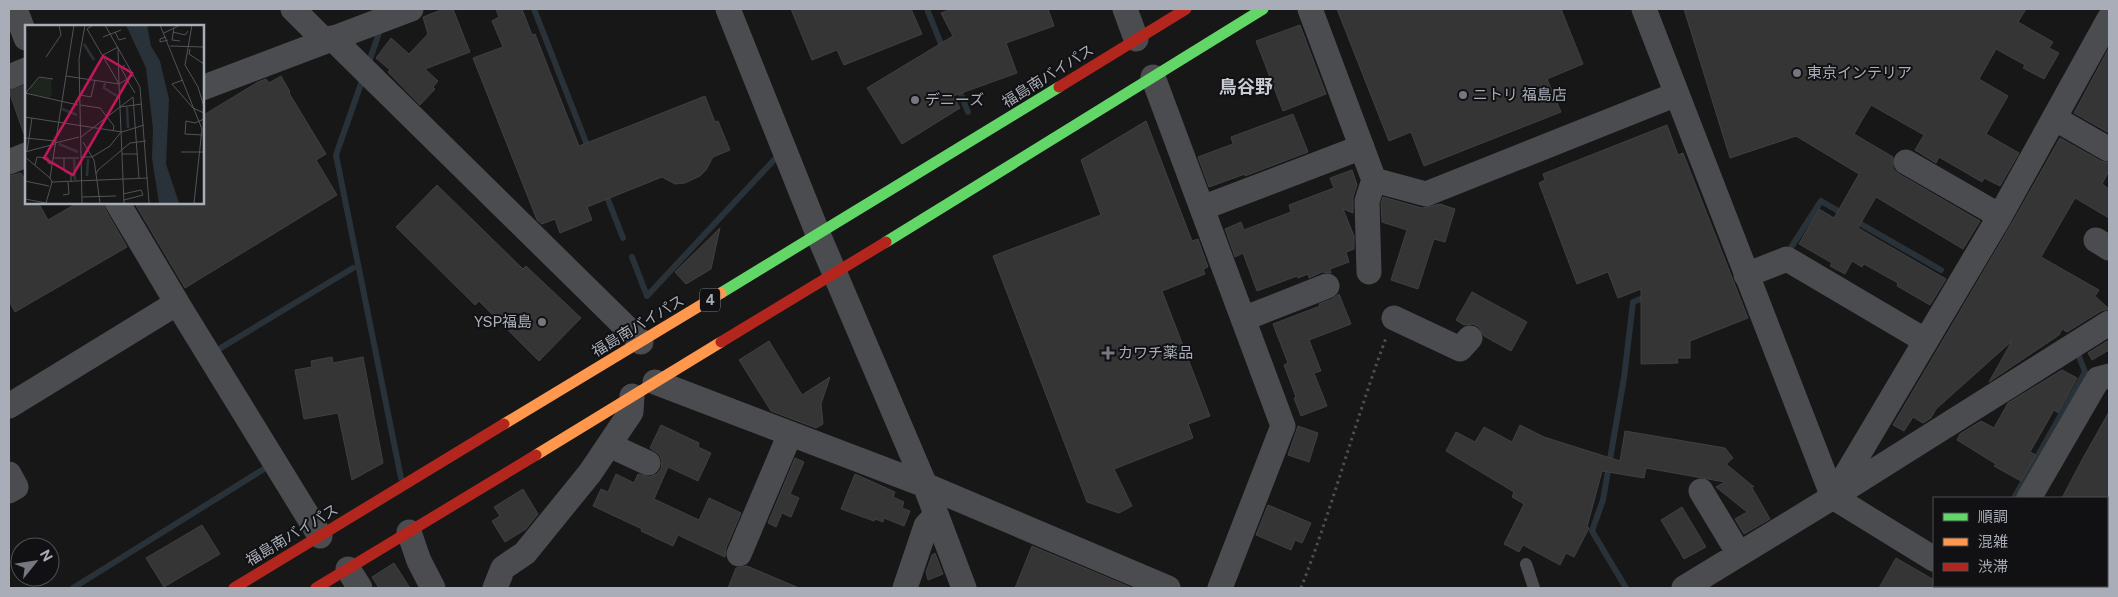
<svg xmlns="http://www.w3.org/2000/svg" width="2118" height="597" viewBox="0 0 2118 597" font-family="'Public Sans','Noto Sans JP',sans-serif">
<rect width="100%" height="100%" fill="#171717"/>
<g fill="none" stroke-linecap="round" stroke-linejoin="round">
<path stroke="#2a3239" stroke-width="6" d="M534 9 589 150
M927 9 943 49
M368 65 380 30
M363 78 336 155 401 478
M958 87 968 112
M605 192 623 238
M1854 220 1941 270
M1792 246 1821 201 1845 215
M632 257 647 296 774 160
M219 349 353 268
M2014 498 2085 372 2077 351
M73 588 267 467
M1626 588 1592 531 1603 500 1624 378 1633 302 1648 296"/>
</g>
<path fill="#353536" stroke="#3f4043" d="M444 9H453L470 52 425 69 438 81 433 87 435 89 420 105 388 72 390 70 376 58 391 38 409 54 428 34 423 17Z
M496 9H522L532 35 535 34 579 146 705 96 715 122 718 121 730 150 713 157 706 170 700 176 685 183 675 184 662 177 587 207 592 220 560 233 555 219 542 224 537 220 473 58 503 47 492 21 499 17Z
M791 9H911L922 34 844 65 837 50 812 60Z
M952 9H1048L1054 26 1006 43 1017 73 953 96 960 108 902 144 867 88 953 36 941 13Z
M1337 9H1561L1583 64 1547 79 1561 112 1424 166 1411 132 1389 141Z
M1684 9H2026L2018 22 2053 42 2049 48 2059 53 2044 79 2023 68 2025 65 1996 49 1979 79 2008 96 1986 134 2019 153 2000 186 1984 178 1982 182 1939 157 1936 163 1915 150 1924 135 1871 105 1854 134 1893 157V169L1899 174 1980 221 1963 249 1876 197 1858 228 1946 279 1930 305 1897 286 1898 283 1864 264 1862 267 1852 261 1845 274 1830 266 1832 263 1799 244 1819 209 1834 218 1859 174 1796 136 1730 158Z
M1300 25 1326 94 1283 111 1256 41Z
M2109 48V133L2074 113Z
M281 76 290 92 289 93 326 154 316 160 337 195 185 288 134 202H202V116L258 82 266 79 269 83Z
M26 85V134H24L9 91Z
M1293 114 1308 152 1245 176V174L1209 187 1198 157 1233 144 1231 137Z
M1146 121 1192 241 1198 239 1208 267 1203 269 1205 274 1162 291 1210 416 1188 424 1193 438 1114 469 1132 506 1119 513 1087 502 993 256 1101 215 1081 160Z
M1667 125 1678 155 1683 153 1748 318 1690 341V358H1677L1678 363 1641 364V289L1618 298 1608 272 1577 284 1539 183 1545 180 1543 174Z
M2060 138 2101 161 2109 163V171L2102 184 2109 189V218L2075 198 2041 257 2099 290 2095 296 2109 309 2101 311 2067 332 2062 329 2059 335 1989 382 2012 341 1936 409 1931 418 1923 423 1913 417 1904 431 1893 425 2012 223Z
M1352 170 1357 185 1353 197V213L1343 209 1354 236V249L1346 252 1349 262 1330 269 1331 273 1322 272 1309 278 1308 274 1298 278 1297 276 1257 291 1243 253 1235 257 1225 229 1241 222 1244 230 1291 212 1289 205 1334 188 1330 178Z
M21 173 26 181V202H38L48 220 79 202H103L105 209 127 247 15 312 9 301V176Z
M437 185 523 269 526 266 581 318 539 361 479 301 475 305 396 227Z
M1383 197 1422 208 1440 204 1455 209 1445 242 1434 239 1418 289 1391 280 1407 230 1382 222 1381 203Z
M720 228 711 269 686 284 675 272Z
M1472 292 1527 322 1511 351 1484 336 1479 327 1473 324 1464 325 1456 320Z
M1339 294 1351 324 1309 340 1321 371 1314 373 1327 406 1301 416 1294 398 1296 397 1284 365 1288 363 1273 324 1320 306 1319 304 1332 299Z
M2109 340V350L2092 360 2088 353Z
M769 341 802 395 830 377 821 404 823 424 816 428 771 411 739 360Z
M332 357 333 363 363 357 383 463 352 480 338 413 304 419 295 370 312 367 311 361Z
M2062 370 2077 378 2058 413 2054 410 2030 452 2036 455 2021 481 1994 466 1996 464 1957 440 1960 434 1981 421 1994 428 2008 403Z
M2109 412V498H2062L2083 458Z
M661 425 699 443 698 447 711 453 698 481 668 467 654 499 699 520 709 498 741 513 726 548 725 557 678 535 673 546 641 531 642 529 593 506 601 489 608 492 616 474 634 483 638 474 649 477 657 474 661 469 662 461 659 454 650 448Z
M1520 425 1544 437 1620 461 1625 431 1725 448 1733 458 1726 464 1754 487 1751 486 1770 519 1744 534 1735 519 1747 512 1716 487 1725 482 1646 468 1644 478 1602 471 1587 527 1589 528 1574 557 1566 553 1560 565 1523 545 1519 552 1504 544 1524 504 1512 497 1514 492 1446 451 1456 432 1475 442 1484 427 1512 442Z
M1298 426 1318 433 1309 462 1288 455Z
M795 458 804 462 790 494 799 498 791 517 782 513 776 527 768 523Z
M855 474 895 492 893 497 904 502 902 508 910 511 904 526 884 518 883 522 875 519 874 521 841 509Z
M523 489 538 514 526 529 505 542 492 521 500 516 494 507Z
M1268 505 1311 523 1302 543 1295 540 1291 550 1256 535Z
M1682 507 1706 547 1684 559 1661 520Z
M202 525 220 554 164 587 146 558Z
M1032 546 1132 588H1015Z
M935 553 943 574 928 580 926 572 932 555Z
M1896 558 1934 580V586H1940V588H1879Z
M394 563 410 588H379L372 577Z
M747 566 799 588H728L736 568Z"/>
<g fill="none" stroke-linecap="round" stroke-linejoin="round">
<path stroke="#4d4e52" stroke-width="3" stroke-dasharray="2.5 4" stroke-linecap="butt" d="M1301 588C1333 506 1355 421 1386 338"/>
<path stroke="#4b4c50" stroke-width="12" d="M1526 564 1534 588"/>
<path stroke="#4b4c50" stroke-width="25" d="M15 9 26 38
M293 9 325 41
M728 9 818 234 925 485 964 588
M1125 9 1136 39
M1310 9 1374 180 1426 194 1677 94
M1644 9 1833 497 1934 559
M332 38 641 342
M9 77 26 70
M1153 77 1283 426 1220 588
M202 88 411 9
M2054 118 2108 149
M9 162 26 155
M1906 162 2000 216
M1202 208 1362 147
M2096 240 2109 248
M1369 272 1367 201 1374 180
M1746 275 1787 259 1926 341
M177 303 320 536
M1394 318 1460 349 1470 338
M1243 319 1327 286
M655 382 925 485 1168 588
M9 406 177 303 117 202
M609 445 648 463
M9 474 16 487 9 491
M1701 491 1739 554
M1836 495 2109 323
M2029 498 2098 379 2109 376
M409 532 419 561 433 588
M739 554 790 434
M348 569 360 588
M1987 586 1991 588
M495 588 503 568 525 553 590 473 631 412 632 396
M905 588 926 526 936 515
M1684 588 1833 497 2000 216 2109 19
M1954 588 1955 586"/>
<path stroke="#63d668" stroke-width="11" d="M886 242 1263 9
M721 293 1059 87"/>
<path stroke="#ff974d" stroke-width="11" d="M504 424 721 293
M536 455 721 342"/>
<path stroke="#b3261e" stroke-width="11" d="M1059 87 1186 9
M721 342 886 242
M234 588 504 424
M316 588 536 455"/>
</g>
<g fill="#757880" stroke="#111113" stroke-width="2">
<circle cx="1797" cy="73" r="5"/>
<circle cx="1463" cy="95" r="5"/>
<circle cx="915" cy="100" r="5"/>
<circle cx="542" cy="322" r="5"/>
<path d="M1105.5 345.5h5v5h5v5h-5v5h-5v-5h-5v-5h5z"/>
</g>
<g text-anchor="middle" stroke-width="4" stroke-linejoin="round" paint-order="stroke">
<rect fill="#111113" stroke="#7b7e86" stroke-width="1" x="700" y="288.5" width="20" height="23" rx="4"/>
<g font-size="14" font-weight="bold" fill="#a8adb8">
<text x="710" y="305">4</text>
</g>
<g font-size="15" fill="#a8adb8" stroke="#111113" text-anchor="start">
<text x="1807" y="78">東京インテリア</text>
<text x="1473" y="100">ニトリ 福島店</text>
<text x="925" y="105">デニーズ</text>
<text x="532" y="327" text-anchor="end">YSP福島</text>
<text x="1118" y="358">カワチ薬品</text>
</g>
<g font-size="15" fill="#a8adb8" stroke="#111113">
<text transform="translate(1048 76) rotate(-32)" y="5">福島南バイパス</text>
<text transform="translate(638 326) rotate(-31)" y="5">福島南バイパス</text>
<text transform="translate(292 535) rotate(-31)" y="5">福島南バイパス</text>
</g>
<g font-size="18" font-weight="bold" fill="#c9ccd4" stroke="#111113">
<text x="1246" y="93">鳥谷野</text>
</g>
</g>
<g transform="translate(25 25)">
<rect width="179" height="179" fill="#171717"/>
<path d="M15 53 26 54 27 69 24 73 5 69 6 62Z" fill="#1d241e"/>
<path d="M101 0H122L126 21 135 36 144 74 141 139 154 178H134L127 133 128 104 121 43Z" fill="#2a3239"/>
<path fill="none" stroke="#2a3239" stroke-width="2.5" d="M59 19 69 35M80 58 79 63 92 71M102 82 103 103M37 84 52 90M34 119 53 127M49 134 50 155M62 151 63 134"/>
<path fill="none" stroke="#515357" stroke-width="1" d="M68 0 62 4 94 59 99 178M80 0 115 62 124 178M135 0 177 104 169 178M167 0 160 40 173 62 179 82M149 3 147 15 155 16M90 7 94 15 101 13M148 7 160 10 163 6M139 8 155 0M78 12 96 5M141 12 135 14V17L143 15M145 21 179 22M93 23 94 58M165 24 164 29 179 39M78 30 93 22M21 32 36 10 34 0M100 40 96 43 102 54M41 51 94 59 109 50M102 55 110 68M158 55 147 59 168 83 179 88M0 68 53 80M0 69 14 52 28 54M55 70 66 72 70 55M55 80 75 83 89 101 88 106M95 82 117 79M0 92 97 107 119 100M177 110 160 109 161 96 170 98 179 94M56 112 108 72 114 154M0 113 31 116M58 117 69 135 71 149M30 118 54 112M2 126 7 93M0 127 30 119M156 127H179M97 129H113M0 132 25 153M56 132H67L85 121 96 107M28 133H39V146L46 150V157M39 133H54M10 140 12 132 23 133V138L27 139M0 156 24 161M27 157 123 153M98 169 116 165 118 170 99 175M38 170 44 169 43 157M57 172 91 171M0 174 21 178M21 178 27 157 25 153 49 0M57 178 54 34 60 0M75 178 71 149 73 145 105 118 121 116"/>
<path fill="#c2185b" fill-opacity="0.15" stroke="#c2185b" stroke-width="2.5" d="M78 31 107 48 48 150 19 133Z"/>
<rect width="179" height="179" fill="none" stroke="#a8adb8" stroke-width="2.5"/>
</g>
<rect width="2118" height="597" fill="none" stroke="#a8adb8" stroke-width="20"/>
<rect x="1933" y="497" width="175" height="90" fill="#111113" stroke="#4d4f55"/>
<rect x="1943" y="513" width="25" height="8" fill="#63d668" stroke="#4d4f55"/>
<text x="1978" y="522" font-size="15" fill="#a8adb8">順調</text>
<rect x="1943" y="538" width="25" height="8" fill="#ff974d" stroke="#4d4f55"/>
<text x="1978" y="547" font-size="15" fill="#a8adb8">混雑</text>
<rect x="1943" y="563" width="25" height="8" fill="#b3261e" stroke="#4d4f55"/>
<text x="1978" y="572" font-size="15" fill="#a8adb8">渋滞</text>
<g transform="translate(35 562) rotate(60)"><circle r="24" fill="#111113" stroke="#4d4f55"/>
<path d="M0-4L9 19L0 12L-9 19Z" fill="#757880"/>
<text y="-8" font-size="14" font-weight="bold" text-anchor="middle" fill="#a8adb8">N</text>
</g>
</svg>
